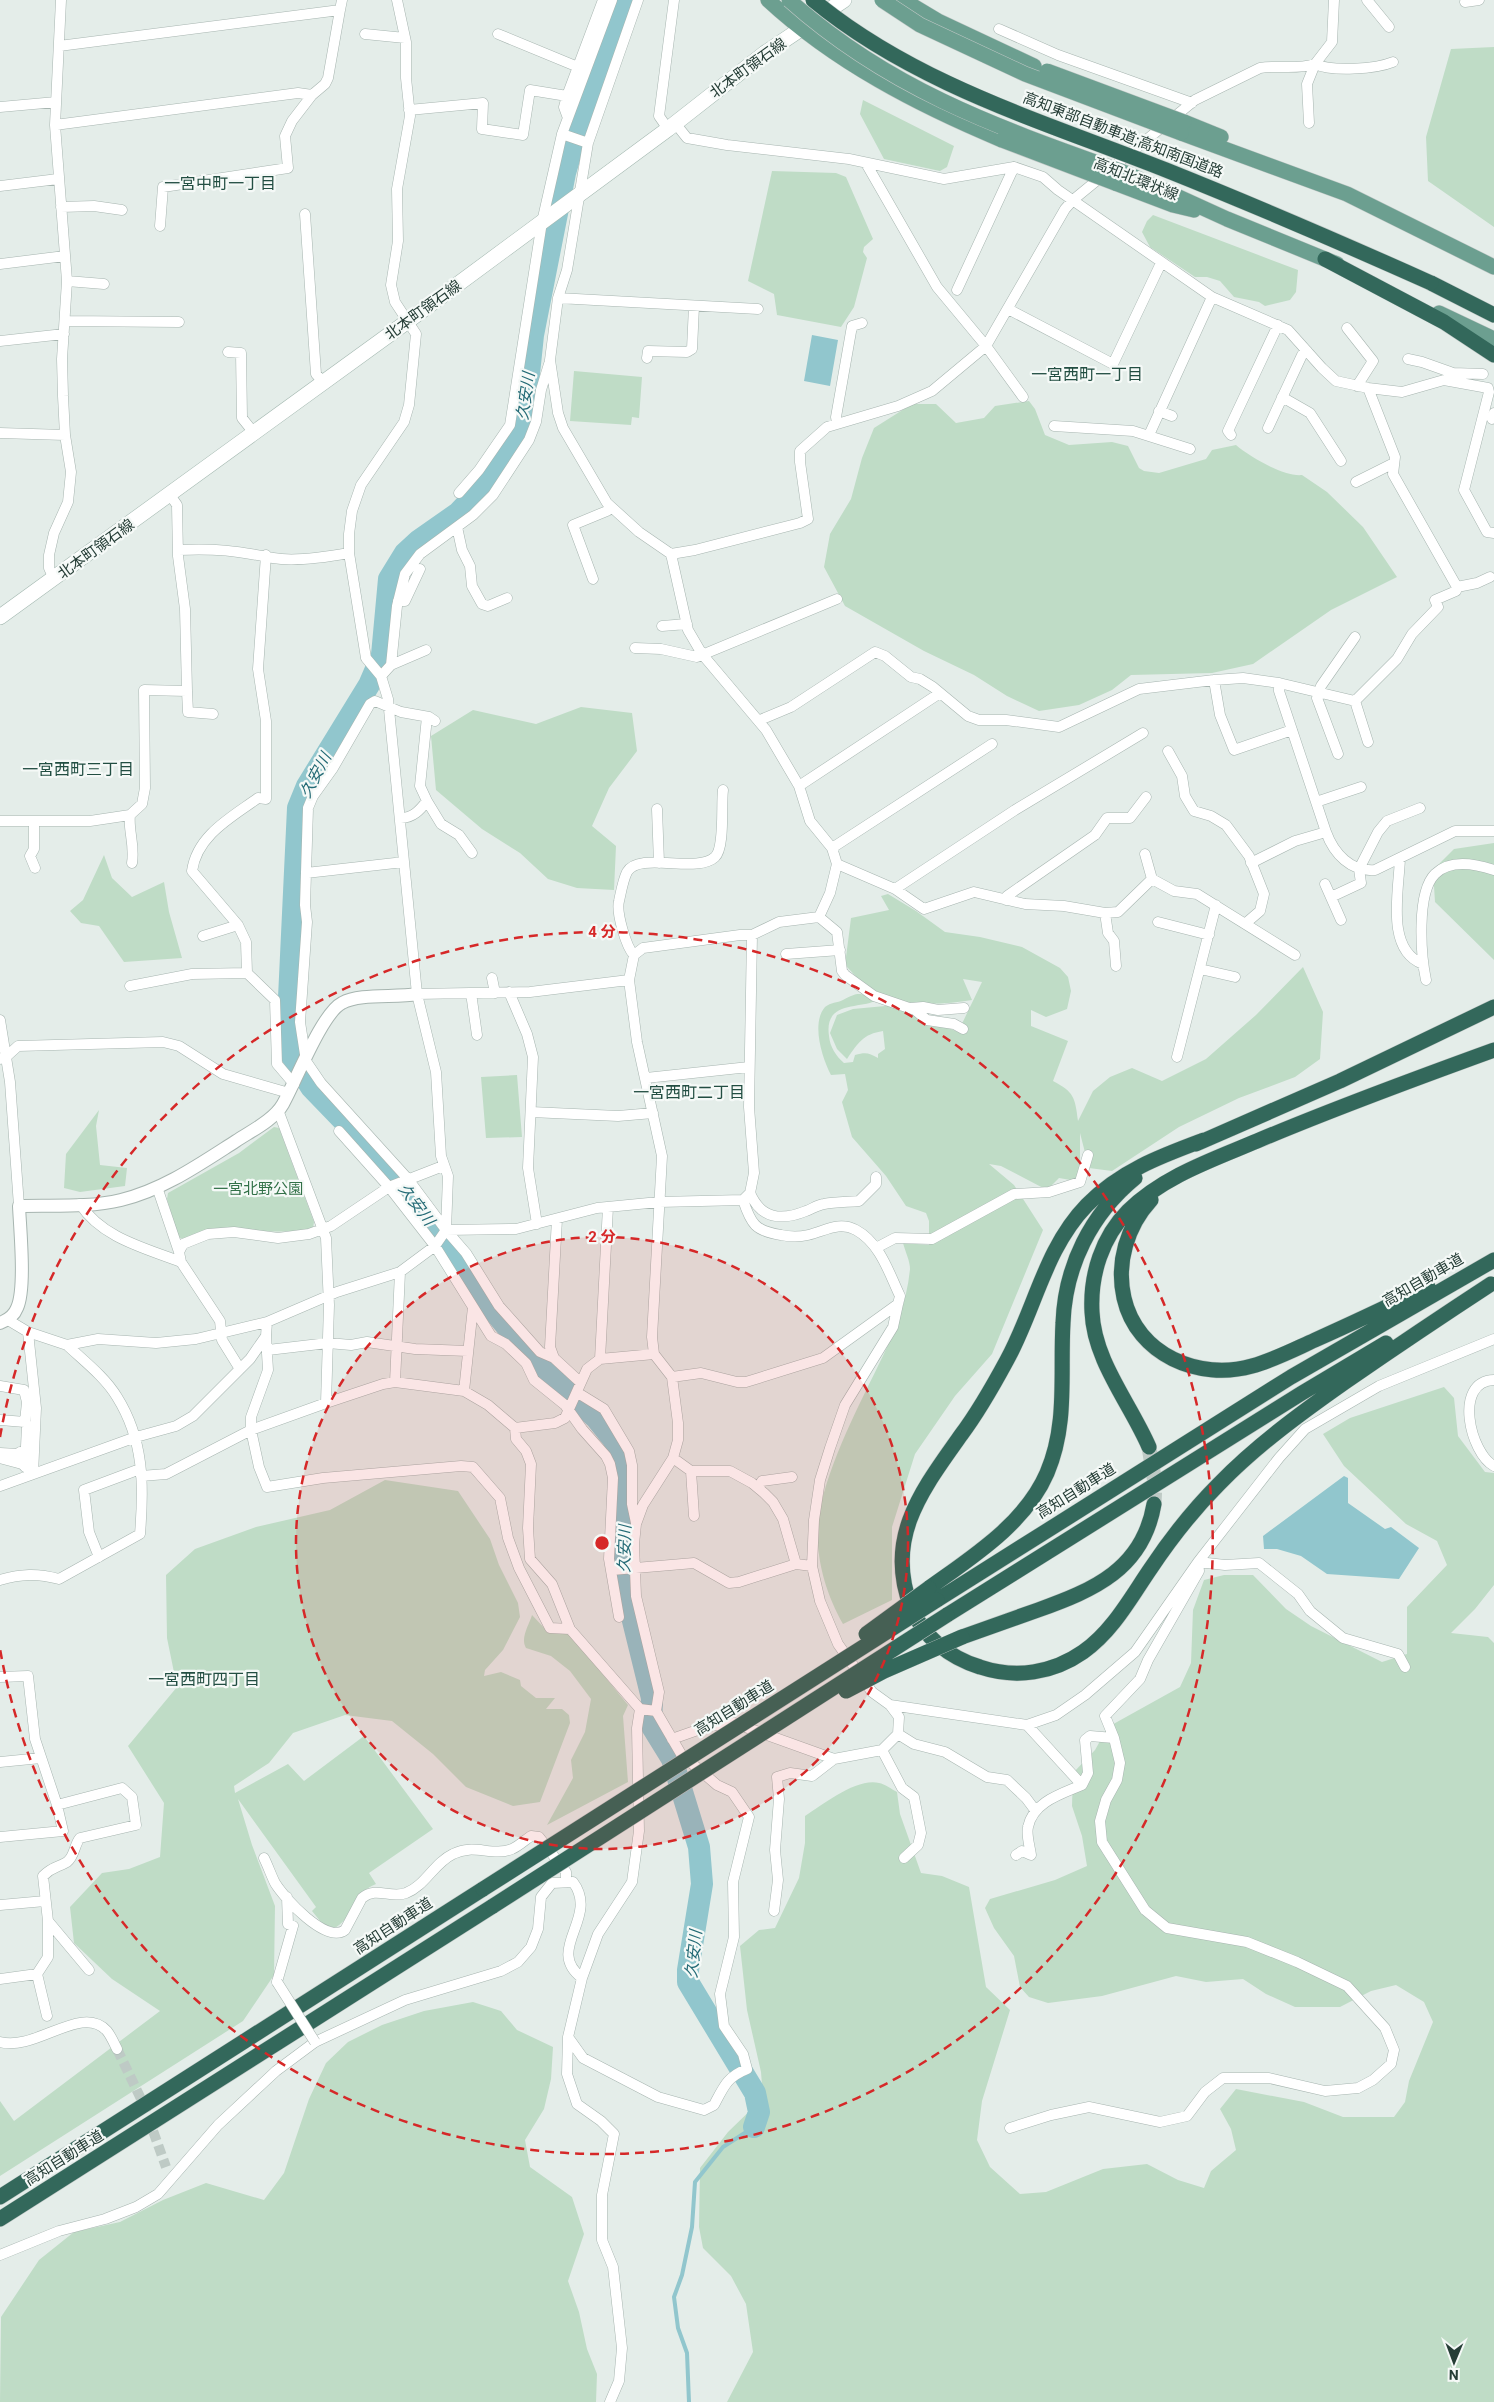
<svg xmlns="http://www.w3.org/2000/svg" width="1494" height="2402" viewBox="0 0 1494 2402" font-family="Roboto,'Noto Sans JP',sans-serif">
<rect width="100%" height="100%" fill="#e4ede9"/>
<path fill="#bfdcc6" d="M1494 47V227L1428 181 1426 137 1451 49Z
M863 100 954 146 947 167 940 171 884 159 860 114Z
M772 171 836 173 846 177 873 239 864 247 863 252 867 258 854 307 841 327 777 315 774 294 748 281Z
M1153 215 1298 270 1296 292 1290 300 1265 306 1259 302 1234 297 1220 281 1207 277H1195L1150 247 1142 232 1147 221Z
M574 371 642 377 639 418 632 417 631 425 570 421Z
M1029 401 1035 409 1045 435 1069 445 1112 442 1128 446 1139 468 1144 471 1159 473 1206 459 1212 450 1236 445C1250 457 1284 477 1302 475L1327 492 1363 527 1397 577 1331 610 1253 664 1212 673 1131 675 1112 690 1079 705 1039 711 1007 696 974 675 924 651 845 606 824 567 830 534 851 499 862 458 874 428 912 404H936L956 423 984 418 995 406Z
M581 707 632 713 637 751 609 788 592 826 616 846 614 890 577 888 548 879 520 853 482 829 436 790 431 736 473 710 536 724Z
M1494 843V960L1435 902 1433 870 1454 849Z
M104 855 112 878 132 897 164 882 169 912 182 958 124 962 99 926 81 923 70 911 83 900Z
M888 894 916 911 945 932 980 937 1022 947 1060 968 1068 977 1071 991 1067 1009 1046 1017 1031 1010V1026L1068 1041 1053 1081C1074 1092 1075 1097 1078 1121L1093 1091 1110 1077 1132 1068 1162 1081 1206 1059 1256 1015 1303 967 1323 1012 1320 1059 1295 1077 1239 1098 1179 1127 1112 1171 1089 1168 1080 1133V1173L1076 1181 1059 1178 1047 1190 1001 1166 989 1164 1014 1185 1043 1230 992 1354 955 1396 915 1454 892 1527V1600L843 1624C826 1594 815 1557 818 1522 824 1473 856 1411 878 1366 893 1336 907 1303 910 1269 910 1261 905 1251 903 1243L929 1245V1221L926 1213 906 1206 886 1176 852 1137 842 1102 848 1090 845 1074 831 1075C822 1058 811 1023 825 1007 831 1002 837 1003 843 1000 859 992 860 992 875 1001 858 1009 824 1001 829 1036 830 1047 836 1056 844 1063L853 1062 855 1055C866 1052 869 1053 878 1058V1054L885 1049 883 1031C863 1034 858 1043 847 1059L837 1049 830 1033 837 1015 853 1009 896 1005 917 1016 928 1026 946 1027 958 1032 982 982 963 979 972 1000C939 1005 901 1008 871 989 861 983 853 973 845 965L851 918 889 910 881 896Z
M517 1075 522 1137 486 1138 481 1077Z
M99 1110 96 1126 100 1165 127 1168 125 1186 80 1192 64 1188 66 1154Z
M274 1127 279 1128 314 1222 313 1228C283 1235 257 1230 228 1227L227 1229C211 1230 198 1230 185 1240L178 1237 167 1199 168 1193 239 1153Z
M1444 1387 1454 1398 1458 1436 1485 1472 1494 1473V1585L1475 1609 1451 1633 1488 1637 1494 1643V2402H727L753 2352 746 2304 731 2276 703 2248 699 2227 700 2168 728 2132 763 2098 761 2072 747 2010 740 1946 759 1930 775 1928 799 1878 805 1843V1816C824 1804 856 1778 879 1783 885 1784 891 1789 897 1792L900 1814 921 1873 942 1876 969 1887 986 1987 1010 2010 982 2101 977 2140 990 2167 1020 2194 1046 2192 1103 2169 1147 2164 1178 2180 1204 2188 1211 2171 1236 2150 1231 2129 1220 2109 1236 2089 1304 2102 1343 2117H1394L1405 2102 1409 2081 1433 2022 1424 2002 1396 1985 1371 1991 1340 2007H1295L1266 1994 1243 1979 1206 1982 1176 1976 1102 1996 1048 2003 1029 1997 1020 1987 1014 1956 994 1928 985 1908 990 1899 1055 1880 1087 1866 1082 1836 1072 1806 1073 1773 1095 1750 1108 1727 1180 1687 1191 1663 1193 1610 1204 1580 1224 1575H1253L1286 1609 1311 1626 1382 1662 1407 1654V1607L1447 1565 1437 1541 1406 1524 1344 1466 1323 1434 1350 1418Z
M385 1480 458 1491 490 1539 499 1565 518 1603 520 1617 503 1650 485 1670 484 1676 501 1672 520 1680 521 1686 536 1698H555L546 1709H562L569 1715 570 1723 540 1802 513 1806 466 1787 433 1754 392 1721 345 1715 293 1733 269 1763 234 1786 235 1793 288 1764 304 1781 364 1736 433 1829 369 1873 376 1884C351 1894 355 1918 333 1929L325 1927 312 1911 316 1907 238 1799 252 1845 275 1906 274 1975 243 2021 0 2176V2101L14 2121 160 2011 112 1979 74 1943 70 1907 102 1873 129 1869 160 1857 164 1803 128 1746 177 1687 167 1638 166 1575 195 1549 256 1527 330 1510Z
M532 1615 548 1632 569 1633 628 1705 623 1716 628 1782 547 1825 573 1778 571 1760 585 1732 591 1699 570 1671 551 1656 526 1648C520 1638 529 1625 532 1615Z
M473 2002 501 2011 517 2030 553 2047 551 2079 544 2109 525 2140 530 2167 572 2197 584 2234 568 2281 579 2312 587 2349 597 2374 596 2402H0L1 2317 39 2260 74 2232 120 2222 163 2200 206 2183 264 2200 284 2173 309 2099 326 2063 348 2042 382 2025 424 2011Z"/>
<path fill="#91c6cd" d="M812 335 838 340 830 386 804 381Z
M1344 1476 1348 1478V1503L1385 1529 1391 1527 1419 1548 1399 1579 1327 1574 1301 1556 1277 1549H1264L1263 1536Z"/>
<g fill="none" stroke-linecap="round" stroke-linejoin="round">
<path stroke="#91c6cd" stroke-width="4" d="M689 2402 687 2353 678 2328 674 2297 682 2275 692 2227 695 2182 723 2147 754 2127"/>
<path stroke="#91c6cd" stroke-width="22" d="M623 0 578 128 565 173 533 335 525 412 520 432 506 456 475 495 458 513 418 541 405 553 389 579 382 655 369 685 307 786 298 808 287 1040 290 1053 311 1087 393 1172 430 1224 454 1252 487 1303 543 1370 596 1418 613 1439 622 1457 626 1479 622 1551 623 1580 652 1698 651 1725 672 1759 699 1847 702 1884 688 1970V1982L755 2093 759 2112 754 2127"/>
<path stroke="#becac5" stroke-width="10" stroke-dasharray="10 5" stroke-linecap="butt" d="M117 2049 143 2103 166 2167"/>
<path stroke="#becac5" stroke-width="15" stroke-dasharray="15 8" stroke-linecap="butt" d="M1149 1447 1155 1483 1154 1504"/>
<g stroke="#a7b5b0" stroke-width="11">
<path id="minor" d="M638 0 588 143 567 270 558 298 550 360 558 413 563 428 607 503 639 532 671 554 688 630 702 654 766 730 799 786 810 821 832 848 837 864 830 893 819 917 779 922 752 935H740L643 948 634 955 629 980 637 1042 662 1156 652 1337 654 1354
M1367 0 1389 27
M1465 2 1479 0
M999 29 1058 55 1192 103
M365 34 405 38
M498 34 578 67
M59 46 340 10 342 0
M567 96 603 0
M0 107 56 102
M409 110 483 103 482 129 523 135 530 90 567 96 564 107 568 118
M675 123 687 138 727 145 849 159 944 179 1014 167 1043 177 1058 190 1212 297 1288 330 1322 368 1336 381 1368 388 1395 457 1393 474 1457 587 1477 583 1490 577
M1309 123 1307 84 1315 64C1332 72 1376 69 1393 62
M55 125 298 93 312 95 325 84 328 78 340 10
M668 129 659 116 674 0
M562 134 588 143
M867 165 937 287 986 346 1023 397
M0 186 58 179
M61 207 94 206 122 210
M305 214 316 374 324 383
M160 226 163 187 288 168 285 136 292 121 312 95
M0 264 65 256
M67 281 104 284
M957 290 1014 167
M558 298 758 309
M1008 309 1113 364 1161 263
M65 321 179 322
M1347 328 1373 361 1357 386
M0 341 64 334
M228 352 241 353 242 418 254 433
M647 358 648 351 687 352 692 349 694 306
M1408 359 1422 362 1453 373
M1452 378 1453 373 1483 374
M1368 388 1402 392 1444 380 1488 388 1489 392 1464 490 1487 532 1494 533
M1282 397 1310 413 1341 461
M1159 411 1172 416
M1492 419 1494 413
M837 423 836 417 852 326 862 323
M1054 426 1133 431 1190 449
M1268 428 1302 355 1307 351
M0 433 65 435
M1149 435 1212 297
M1231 435 1228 431 1278 325
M1356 482 1394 463
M459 493 479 470 510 425 542 222 562 134 612 0
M457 527 462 550 470 566 472 586 482 604 488 606 507 598
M178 550C215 548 237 551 273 558 295 562 327 557 349 553
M671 554 695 550 800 523 808 519 800 462V451L827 427 898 406 932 391 986 346 1065 209 1073 200 1195 100 1260 68C1279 65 1296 70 1315 64L1332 42 1334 0
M266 555 258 669 266 721V799L258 798C232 817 197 835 192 871L238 925 246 942 247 973 275 1000 277 1064 294 1084
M54 579 49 568V555L54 533 68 502 71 472 65 435 63 396 62 359 67 281 55 125 61 0
M593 579 573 525 607 511 611 507
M398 601H405L420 569
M662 626 687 624
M635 648 661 649 697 657 837 599
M391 665 426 650
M381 676 391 665 397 606 405 574 420 554 473 515 493 495 529 440 536 422 541 390 549 364
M1214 680 1220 715 1234 750 1292 730
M1279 683 1355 701 1397 659 1412 634 1438 607 1435 600 1456 591 1457 587
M187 691 188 712 213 714
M1355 701 1368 742
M427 717 420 786 427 801
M760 720 791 707 875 652 885 656 911 677 920 679 933 687 968 716 979 720H1006L1059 727 1139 689 1214 680 1243 678 1279 683V691L1326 832 1295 841 1251 863
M435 721 429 717 401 712 375 701 370 704 333 768 313 796 308 808 305 905 307 922 300 1022 306 1061 321 1083 408 1179 446 1230 466 1253 499 1306 540 1352 554 1358 580 1382
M1168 751 1182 776 1185 796 1194 811 1211 816 1226 825 1249 856 1264 894 1260 911 1246 923
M1338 754 1317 698 1321 686 1355 637
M799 786 940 693
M1316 802 1361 787
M657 809 659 863
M130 815C128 830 135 845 132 863
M401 818C413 818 420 810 427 801L441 824 459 835 472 853
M0 821H90L130 815 142 804 145 788 144 690 187 691 185 609 178 556 177 505 170 495
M34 821V849L30 856 35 868
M1326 832C1334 854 1351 872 1375 870L1455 831H1494
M832 848 992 744
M1145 854 1152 879
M1400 858C1399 890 1385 950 1423 964
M837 864 895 889 924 909 974 892 1025 904 1064 906 1105 913 1118 912 1152 879 1174 891 1197 894 1295 955
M306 873 404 862
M1325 884 1341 920
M895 889 1015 810 1143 733
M1331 897 1361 883 1359 869 1378 832 1387 821 1420 808
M1006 900 1007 896 1095 835 1107 818H1130L1146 797
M1105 913 1108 933 1114 941 1116 966
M819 917 837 932 842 971 845 975 874 996 915 1010 927 1020 954 1024 963 1029
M1158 922 1209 935
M203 936 238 925
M786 954 840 950
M634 955C626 947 616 912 619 901 621 892 623 880 627 872 639 851 697 874 715 857 725 848 721 805 723 790
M1200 969 1235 977
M492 978 495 993
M1426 980C1421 956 1416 893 1435 874 1450 859 1476 864 1494 870
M130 986 192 974 247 973
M509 992 527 1034 533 1057 528 1168 537 1224
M471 993 477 1035
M417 994 530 992 629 980
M911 1008 923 1007 938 1010 964 1008
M0 1020 10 1082 19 1206
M1177 1057 1216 905
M0 1059 7 1056 18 1046 163 1042 179 1046 223 1074 289 1093
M646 1078 749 1067
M278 1110 326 1238 329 1305 326 1403
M531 1112 618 1116 653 1113
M339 1131 389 1187 435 1246 473 1307 464 1391
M157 1187 179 1252
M750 1193C761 1219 781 1221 806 1211 812 1209 817 1205 824 1204 835 1202 848 1202 859 1201L876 1184V1177
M80 1204C102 1238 145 1248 181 1262
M446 1230 516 1229 597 1208 659 1202 743 1200 750 1193 754 1173 749 1107 752 935
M876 1248 895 1238 932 1239 1014 1194 1049 1192 1080 1182 1088 1155
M473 1307 491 1336 506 1344 526 1363 534 1380 565 1405 582 1429 606 1456 610 1464 613 1478 609 1559 619 1617
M8 1320 28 1332 67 1345 98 1339 156 1343 196 1339 267 1322 337 1292 400 1272 435 1246 446 1230 448 1176 441 1156 436 1072 417 994 388 699 381 676 366 658 349 553V534L352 511 361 485 404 422 409 405 416 334 395 302 391 285 398 241 397 189 410 116 406 78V42L397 0
M28 1332 36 1408 33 1474
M268 1350 328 1343 351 1345 367 1342 415 1349 468 1351
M554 1358 550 1347 557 1219
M600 1359 608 1207
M240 1369 222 1340 220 1321 181 1262 179 1252 183 1244 208 1234 234 1232 278 1238 309 1234 331 1226 389 1187 443 1166
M672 1377 701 1373 737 1382H746L823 1358 898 1304 900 1296C889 1273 880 1243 856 1230 839 1221 825 1231 808 1235 800 1237 790 1237 781 1235 755 1231 751 1224 743 1200
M1494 1380C1453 1381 1470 1453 1494 1466
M395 1382 400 1272
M0 1386 24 1390 27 1402 25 1422 0 1420
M578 1393 604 1409 629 1451 632 1465V1504L636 1523
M25 1422 27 1426 25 1467
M515 1428 516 1439 526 1451 531 1464 528 1528 530 1559 552 1584 570 1629 640 1709 656 1711
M0 1453 18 1454 20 1452
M0 1458 22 1464 29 1470
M673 1458 691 1471H730L752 1483 764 1493 773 1502 783 1519 796 1564 812 1566
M691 1471 694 1516
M141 1476 166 1474 251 1430V1417L268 1370 266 1336
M0 1486 136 1437 176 1426 193 1416 250 1359 266 1336 267 1322
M758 1488 762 1481 792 1477
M99 1557 89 1532 84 1490 140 1469
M612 1570 694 1563 729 1583 739 1582 796 1564
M0 1580C21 1574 37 1573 59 1579L140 1534C144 1485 144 1440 117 1397 105 1377 84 1361 67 1345
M0 1677 28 1676 35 1739 57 1805 63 1831 0 1837
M890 1705 1027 1725 1056 1715 1085 1695 1135 1652 1198 1562 1279 1458 1305 1429 1379 1386 1494 1339
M898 1734 914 1744 945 1752 987 1777 1007 1780 1026 1798 1035 1810
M1114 1738 1105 1716 1140 1679 1148 1660 1199 1571 1198 1562 1225 1565 1259 1563 1298 1594 1310 1611 1343 1638 1398 1654 1405 1667
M672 1739 709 1726 734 1723 834 1759 882 1750 898 1734 899 1717 890 1705 872 1692 838 1644 820 1601 812 1566 814 1520 820 1480 830 1448 845 1405 893 1327 898 1304
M882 1750 902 1788 914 1797 921 1833 918 1845 904 1858
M0 1762 41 1758
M1016 1855 1022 1851 1031 1855C1030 1847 1026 1835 1028 1827 1033 1802 1061 1794 1082 1785
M264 1858C268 1866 271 1875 275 1883 285 1899 326 1944 345 1930L362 1898C376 1886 391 1899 406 1893 425 1886 434 1863 453 1854 474 1843 492 1857 512 1849 519 1846 525 1840 531 1836L539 1837 566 1872V1881
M0 1905 45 1901
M774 1911 778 1880 775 1850 779 1799 777 1777 790 1773 812 1776 834 1759
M48 1921 89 1970
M37 1974 47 2016
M0 1979 37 1974 48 1957V1921L43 1876C53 1866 57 1868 67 1862 75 1856 74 1845 80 1838L136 1825 132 1797 122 1788 57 1805
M277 1982 293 1926 288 1924 287 1897
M568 2037 583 2058 658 2097 704 2110 714 2105C724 2086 727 2077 747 2069L743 2054 724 2026 720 1994 734 1937 733 1882 749 1817 732 1792 717 1785 681 1754 656 1711 659 1692 636 1596 634 1544 636 1524 643 1505 673 1458 678 1440V1423L672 1377 654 1354 600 1359 587 1369 565 1418 555 1423 515 1428 488 1405 464 1391 395 1382 383 1384 326 1403 251 1430 259 1467 267 1487 323 1478 461 1466 473 1467 500 1498 508 1538 519 1568 550 1628 570 1629
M0 2042C35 2052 82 2003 107 2031 111 2036 114 2043 117 2049
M1010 2128 1051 2115 1089 2107 1160 2122 1187 2116 1205 2092 1223 2078H1269L1325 2091 1358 2088 1373 2080 1391 2064 1394 2050 1385 2028 1347 1986 1297 1962 1247 1942 1167 1928 1145 1910 1102 1842 1100 1821 1106 1800 1117 1780 1120 1763 1114 1738 1090 1736 1085 1740 1088 1773 1082 1785 1027 1725
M0 2255 59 2231 105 2219 136 2207 158 2194 218 2125 276 2071 315 2042 405 2000 501 1971 518 1962 531 1947 538 1929 541 1897 552 1883 573 1882C600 1918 544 1949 582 1978
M610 2402 619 2381 622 2348 613 2267 602 2240V2195L614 2134 601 2121 577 2104 567 2074 568 2037 582 1978 598 1934 632 1882 639 1831 637 1728 640 1709"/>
</g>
<g stroke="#a7b5b0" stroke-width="14">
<path id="tertiary" d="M0 1323C8 1320 14 1316 17 1308 26 1289 20 1229 19 1206 52 1205 89 1208 121 1200 163 1190 200 1164 236 1141 251 1131 274 1120 283 1104 296 1081 322 1013 342 1003 360 993 395 998 417 994"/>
</g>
<g stroke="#a3b8b0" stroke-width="16">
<path id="secondary" d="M0 617 408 321 668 129 765 53 844 0"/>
</g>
<g stroke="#c2c9c7" stroke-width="16">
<path id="primary" d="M768 0C835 62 918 105 1002 140
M903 0 938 21 1034 66
M1184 122 1221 137
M1181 133 1347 194 1494 267
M1126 173 1227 219 1337 264
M1115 183 1173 205 1194 210
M1439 313 1494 339"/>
</g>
<g stroke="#c2c9c7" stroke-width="16">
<path id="motorway" d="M1325 259 1444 322 1494 355
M1431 283 1494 315
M1204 1140C1161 1156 1120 1171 1087 1205 1045 1248 1035 1309 1007 1360 993 1386 979 1411 961 1435 923 1489 884 1537 911 1607 923 1637 950 1658 980 1667 1016 1679 1053 1673 1083 1652 1113 1631 1131 1597 1151 1568 1171 1538 1193 1510 1219 1484 1257 1445 1301 1413 1345 1382 1393 1349 1442 1316 1491 1284
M1196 1144 1340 1081 1494 1007
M1151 1200C1127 1226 1116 1263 1124 1298 1137 1355 1199 1381 1252 1366 1274 1360 1295 1349 1315 1340 1353 1323 1391 1305 1428 1287
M1149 1447C1130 1403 1094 1361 1092 1312 1090 1275 1102 1237 1128 1211 1164 1176 1212 1160 1257 1141 1335 1108 1414 1079 1494 1050
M929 1588C972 1557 1025 1524 1047 1473 1068 1424 1060 1374 1063 1323 1065 1266 1091 1214 1135 1178
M937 1600 1291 1377 1494 1260
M947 1615 1302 1393 1386 1343
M962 1637C988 1628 1013 1619 1038 1610 1094 1590 1143 1569 1154 1504
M0 2197 483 1889
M0 2219 493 1906"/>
</g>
<use href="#minor" stroke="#fff" stroke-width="10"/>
<use href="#tertiary" stroke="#fff" stroke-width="12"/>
<use href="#secondary" stroke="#fff" stroke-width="15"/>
<use href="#primary" stroke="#6c9f90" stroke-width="15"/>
<use href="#motorway" stroke="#33685b" stroke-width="15"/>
<g stroke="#a7b5b0" stroke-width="11" stroke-linecap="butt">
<path id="minor-bridge" d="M277 1982 315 2042"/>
</g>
<g stroke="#c2c9c7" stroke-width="16" stroke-linecap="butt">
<path id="primary-bridge" d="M789 0C891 91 1000 128 1126 173
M882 0 920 25 1025 74 1181 133
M1047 71 1184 122
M1002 140 1115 183"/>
</g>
<g stroke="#c2c9c7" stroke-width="16" stroke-linecap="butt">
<path id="motorway-bridge" d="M813 0C916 85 1045 122 1166 170 1256 206 1344 244 1431 283
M866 1634 929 1588
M846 1691 884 1671 962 1637
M483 1889 937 1600
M493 1906 947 1615"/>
</g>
<use href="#minor-bridge" stroke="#fff" stroke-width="10"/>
<use href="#primary-bridge" stroke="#6c9f90" stroke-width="15"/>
<use href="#motorway-bridge" stroke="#33685b" stroke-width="15"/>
</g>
<circle cx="602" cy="1543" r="306" fill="#d62828" fill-opacity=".12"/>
<g fill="none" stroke="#d62828" stroke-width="2.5" stroke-dasharray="9 6">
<circle cx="602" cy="1543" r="306"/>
<path d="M0 1437A611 611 0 1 1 0 1649"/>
</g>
<g text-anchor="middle" stroke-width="4.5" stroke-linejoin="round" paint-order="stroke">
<g font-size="15" fill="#253d36" stroke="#f5f9f7">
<text transform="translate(748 68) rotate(-36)" y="5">北本町領石線</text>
<text transform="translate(1123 135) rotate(21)" y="5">高知東部自動車道;高知南国道路</text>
<text transform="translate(1136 179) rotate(22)" y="5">高知北環状線</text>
<text transform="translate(423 310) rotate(-36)" y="5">北本町領石線</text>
<text transform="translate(96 549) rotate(-36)" y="5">北本町領石線</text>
<text transform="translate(1423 1280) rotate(-30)" y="5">高知自動車道</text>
<text transform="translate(1076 1491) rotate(-32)" y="5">高知自動車道</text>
<text transform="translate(734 1708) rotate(-32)" y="5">高知自動車道</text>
<text transform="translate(393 1926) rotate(-33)" y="5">高知自動車道</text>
<text transform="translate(64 2158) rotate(-32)" y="5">高知自動車道</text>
</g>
<g font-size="15" fill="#327148" stroke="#f5f9f7">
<text x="258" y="1194">一宮北野公園</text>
</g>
<g font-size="16" fill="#224e42" stroke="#f5f9f7">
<text x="220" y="189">一宮中町一丁目</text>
<text x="1087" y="380">一宮西町一丁目</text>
<text x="78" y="775">一宮西町三丁目</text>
<text x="689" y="1098">一宮西町二丁目</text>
<text x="204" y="1685">一宮西町四丁目</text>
</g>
<g font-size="16" font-style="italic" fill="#236a75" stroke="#f5f9f7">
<text transform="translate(525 396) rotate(-82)" y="6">久安川</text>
<text transform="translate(315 775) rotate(-62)" y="6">久安川</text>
<text transform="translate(417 1204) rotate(53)" y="6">久安川</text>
<text transform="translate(624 1549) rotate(-89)" y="6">久安川</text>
<text transform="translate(693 1954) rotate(-84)" y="6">久安川</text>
</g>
</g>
<circle cx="602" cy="1543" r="8" fill="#d62828" stroke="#f5f9f7" stroke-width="2.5"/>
<g font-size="15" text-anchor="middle" font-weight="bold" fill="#d62828" stroke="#f5f9f7" stroke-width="4.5" stroke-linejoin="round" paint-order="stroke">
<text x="602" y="937">4 分</text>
<text x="602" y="1242">2 分</text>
</g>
<g transform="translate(1454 2362) rotate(181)" stroke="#f5f9f7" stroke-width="4" paint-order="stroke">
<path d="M0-4L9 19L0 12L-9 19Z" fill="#253d36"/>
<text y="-8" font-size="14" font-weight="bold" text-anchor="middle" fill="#253d36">N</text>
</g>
</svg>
